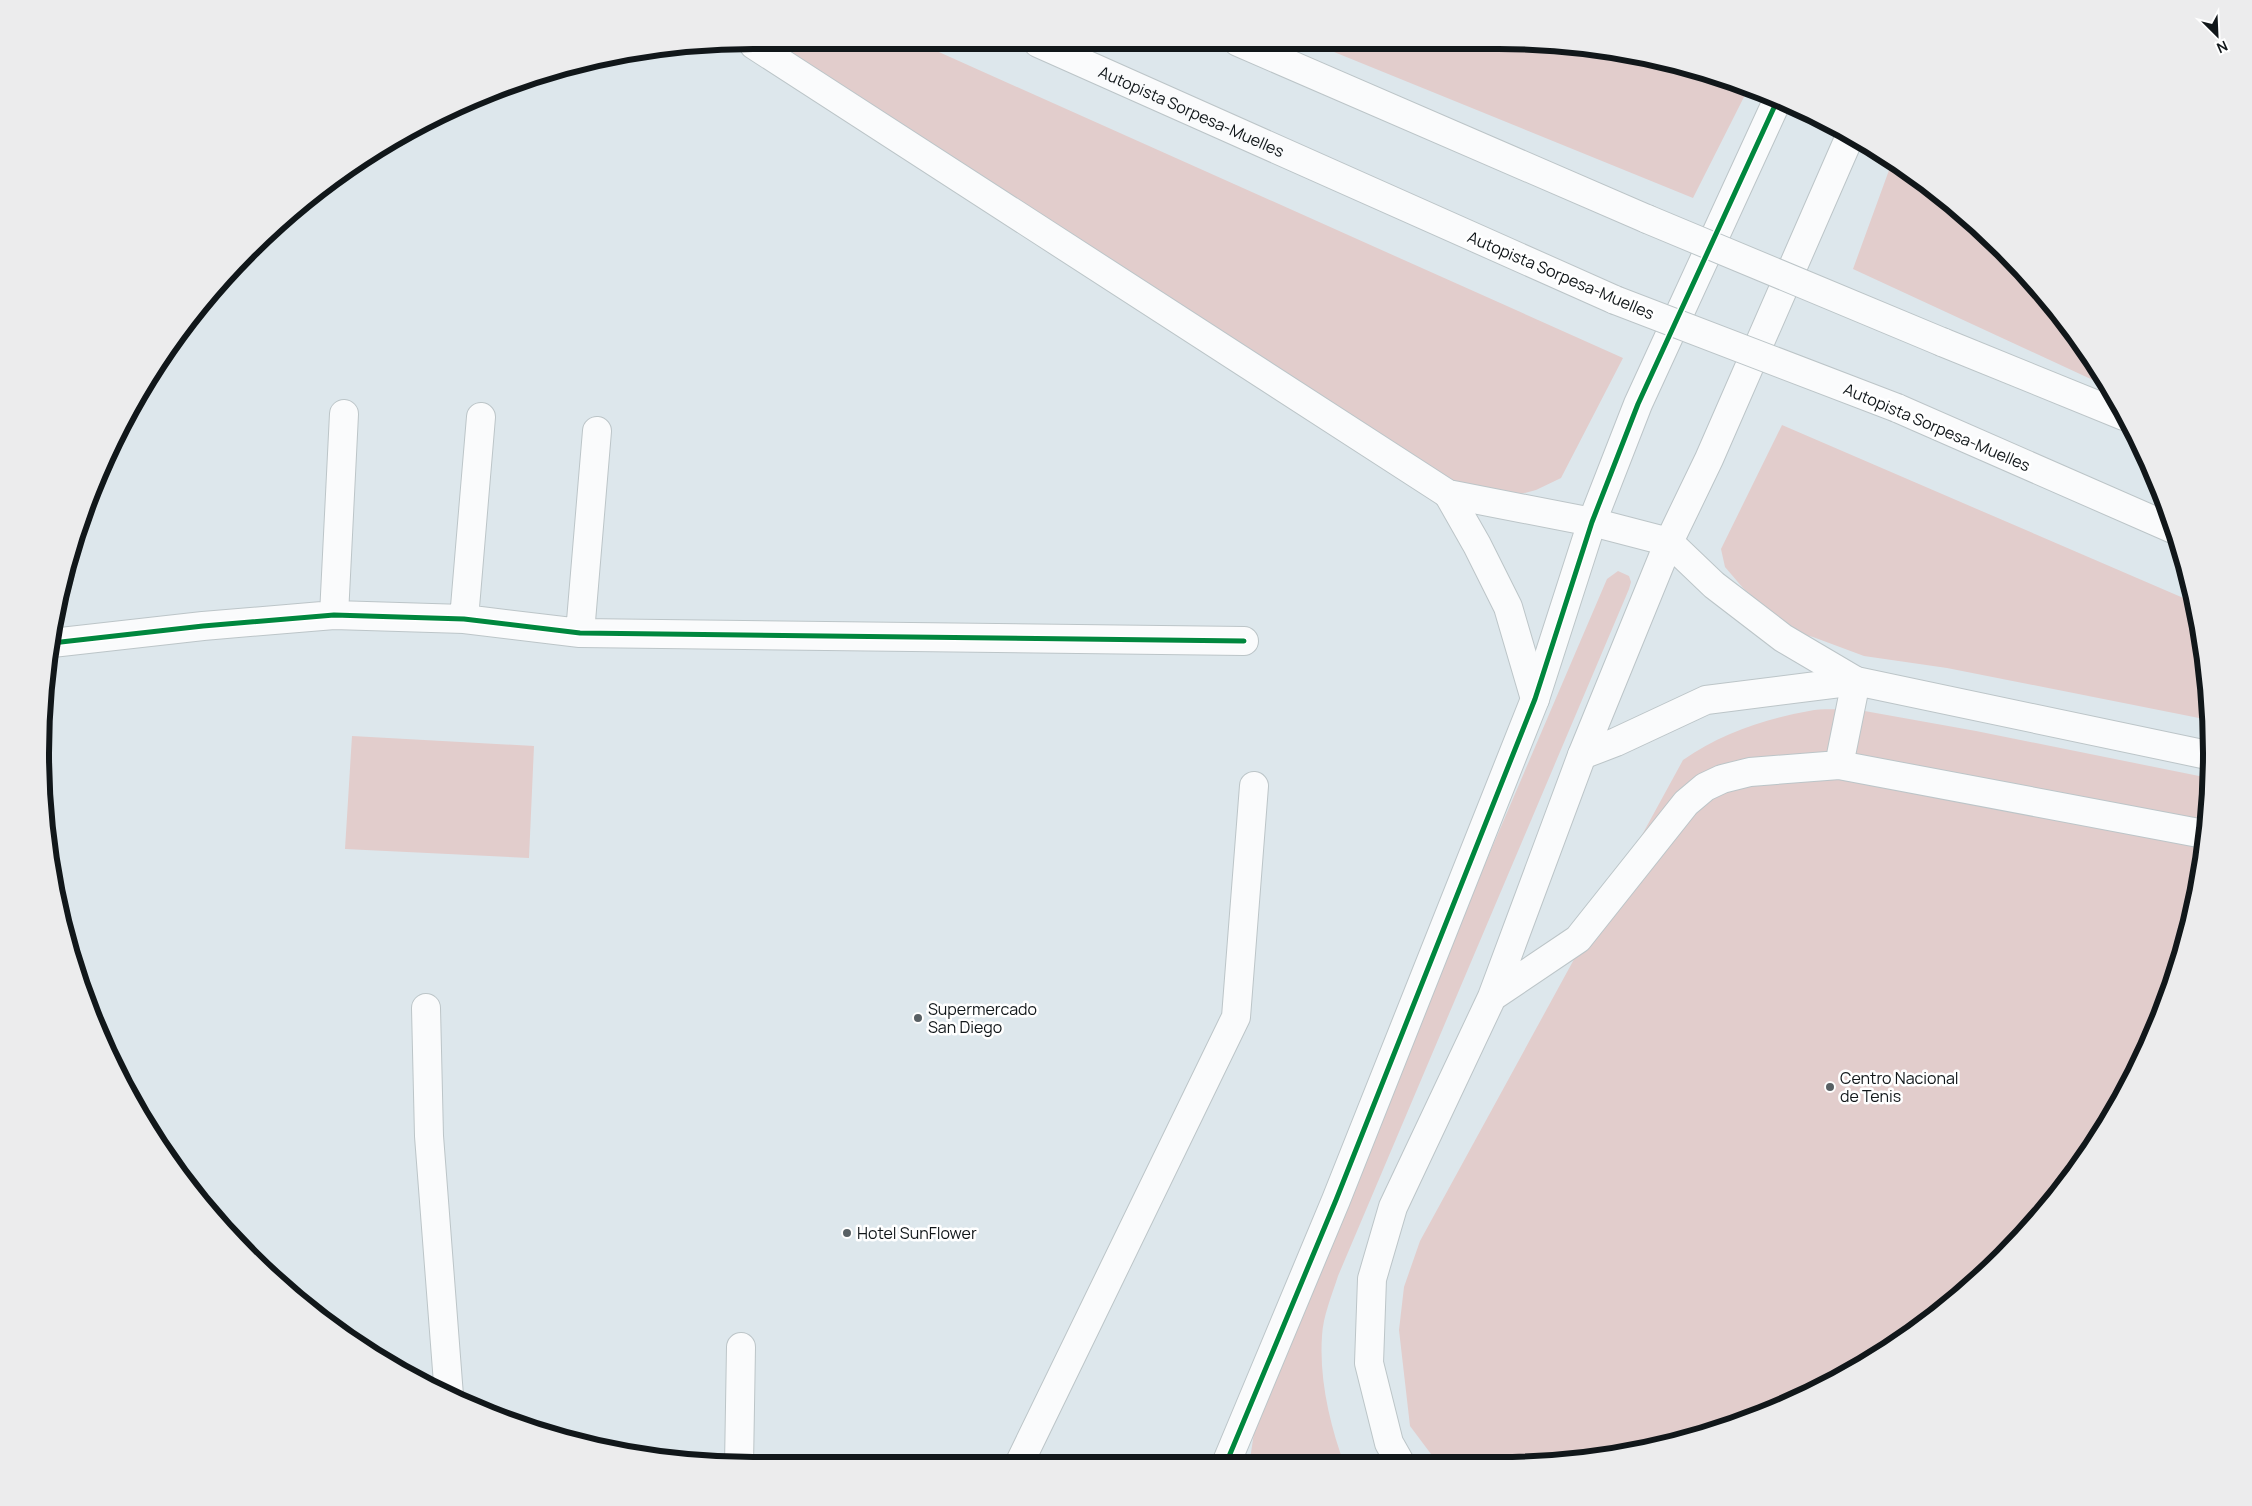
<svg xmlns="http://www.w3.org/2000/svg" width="2252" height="1506" viewBox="0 0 2252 1506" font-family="Manrope,sans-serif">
<rect width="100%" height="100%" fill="#dde7ec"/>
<path fill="#e2cdcc" d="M1499 40 1638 54 1747 91 1693 198 1307 41Z
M921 44 1623 358 1561 478 1536 490 1513 496 1465 490 774 45Z
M1892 162 1933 187 2003 249 2092 357 2108 387 1853 269Z
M1782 425 2195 603 2198 614 2209 720 1947 668 1864 656 1813 637 1793 632 1743 588 1725 567 1721 549Z
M1618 571 1629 576 1631 582 1629 589 1338 1276C1332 1295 1323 1316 1322 1336 1319 1379 1330 1426 1345 1466H1249L1255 1426 1297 1303 1607 579Z
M1859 710 1976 731 2209 778 2198 892 2158 1026 2092 1149 2003 1257 1895 1346 1772 1412 1638 1452 1499 1466H1440L1410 1426 1399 1330 1404 1287 1420 1241 1683 760C1720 734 1765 719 1809 711 1825 708 1843 710 1859 710Z
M352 736 534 746 529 858 345 849Z"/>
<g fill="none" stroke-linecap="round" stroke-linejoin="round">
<g stroke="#bcc5c8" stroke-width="30">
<path id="minor" d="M334 615 344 414
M464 619 481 417
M580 633 597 431
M52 643 203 626 334 615 464 619 580 633 1244 641
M1839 765 1856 681
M1492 997 1578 939 1686 803 1705 787 1722 779 1750 772 1839 765 2204 834
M426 1008 429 1136 449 1396
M739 1465 741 1347
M1018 1466 1236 1017 1254 786
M1225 1466 1336 1200 1535 699 1592 522 1638 404 1777 101
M1402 1466 1389 1443 1369 1363 1372 1279 1393 1207 1492 997 1582 755 1669 542 1709 459 1850 136"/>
</g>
<g stroke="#bcc5c8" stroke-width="30">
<g id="major">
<path d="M1238 42 1647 219"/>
<path id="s1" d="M1038 43 1615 300"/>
<path d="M754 45 1448 494 1592 522 1669 542 1714 585 1783 638 1856 681 2212 756"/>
<path d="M1942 342 2124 416"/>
<path d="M1897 408 2173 529"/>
<path d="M1448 494 1477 545 1508 607 1535 699"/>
<path d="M1582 755 1616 742 1706 700 1856 681"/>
</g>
</g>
<use href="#minor" stroke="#fafbfc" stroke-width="28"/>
<use href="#major" stroke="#fafbfc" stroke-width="28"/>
<g stroke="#bcc5c8" stroke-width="30" stroke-linecap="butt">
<path id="major-bridge" d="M1647 219 1942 342
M1615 300 1897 408"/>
</g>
<use href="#major-bridge" stroke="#fafbfc" stroke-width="28"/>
<g stroke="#fff" stroke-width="8">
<path id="cycleway" d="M52 643 203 626 334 615 464 619 580 633 1244 641
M1225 1466 1336 1200 1535 699 1592 522 1638 404 1777 101"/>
</g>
<use href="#cycleway" stroke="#00873e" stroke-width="5"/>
</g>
<g fill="#586064" stroke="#fff" stroke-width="2">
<circle cx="918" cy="1018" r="5"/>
<circle cx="1830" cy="1087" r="5"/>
<circle cx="847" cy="1233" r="5"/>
</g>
<g text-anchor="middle" stroke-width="5" stroke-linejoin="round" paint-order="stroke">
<g font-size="16" fill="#11171a" stroke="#fff">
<text dy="6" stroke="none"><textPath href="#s1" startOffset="168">Autopista Sorpesa-Muelles</textPath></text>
<text transform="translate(1561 275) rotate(23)" y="6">Autopista Sorpesa-Muelles</text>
<text transform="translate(1937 427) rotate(23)" y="6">Autopista Sorpesa-Muelles</text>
</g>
<g font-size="16" fill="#11171a" stroke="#fff" text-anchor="start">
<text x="928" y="1015">Supermercado<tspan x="928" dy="18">San Diego</tspan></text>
<text x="1840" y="1084">Centro Nacional<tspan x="1840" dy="18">de Tenis</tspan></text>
<text x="857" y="1239">Hotel SunFlower</text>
</g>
</g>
<path d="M0 0H2252V1506H0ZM753 49H1499A704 704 0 0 1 2203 753V753A704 704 0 0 1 1499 1457H753A704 704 0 0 1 49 753V753A704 704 0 0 1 753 49Z" fill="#ececed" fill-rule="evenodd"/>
<path fill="none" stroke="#11171a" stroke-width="6" d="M753 49H1499A704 704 0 0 1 2203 753V753A704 704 0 0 1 1499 1457H753A704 704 0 0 1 49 753V753A704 704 0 0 1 753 49Z"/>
<g transform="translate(2217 35) rotate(156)" stroke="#ffffff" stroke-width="4" paint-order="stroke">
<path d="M0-4L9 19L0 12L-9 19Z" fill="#11171a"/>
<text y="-8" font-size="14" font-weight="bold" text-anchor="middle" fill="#11171a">N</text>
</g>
</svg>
